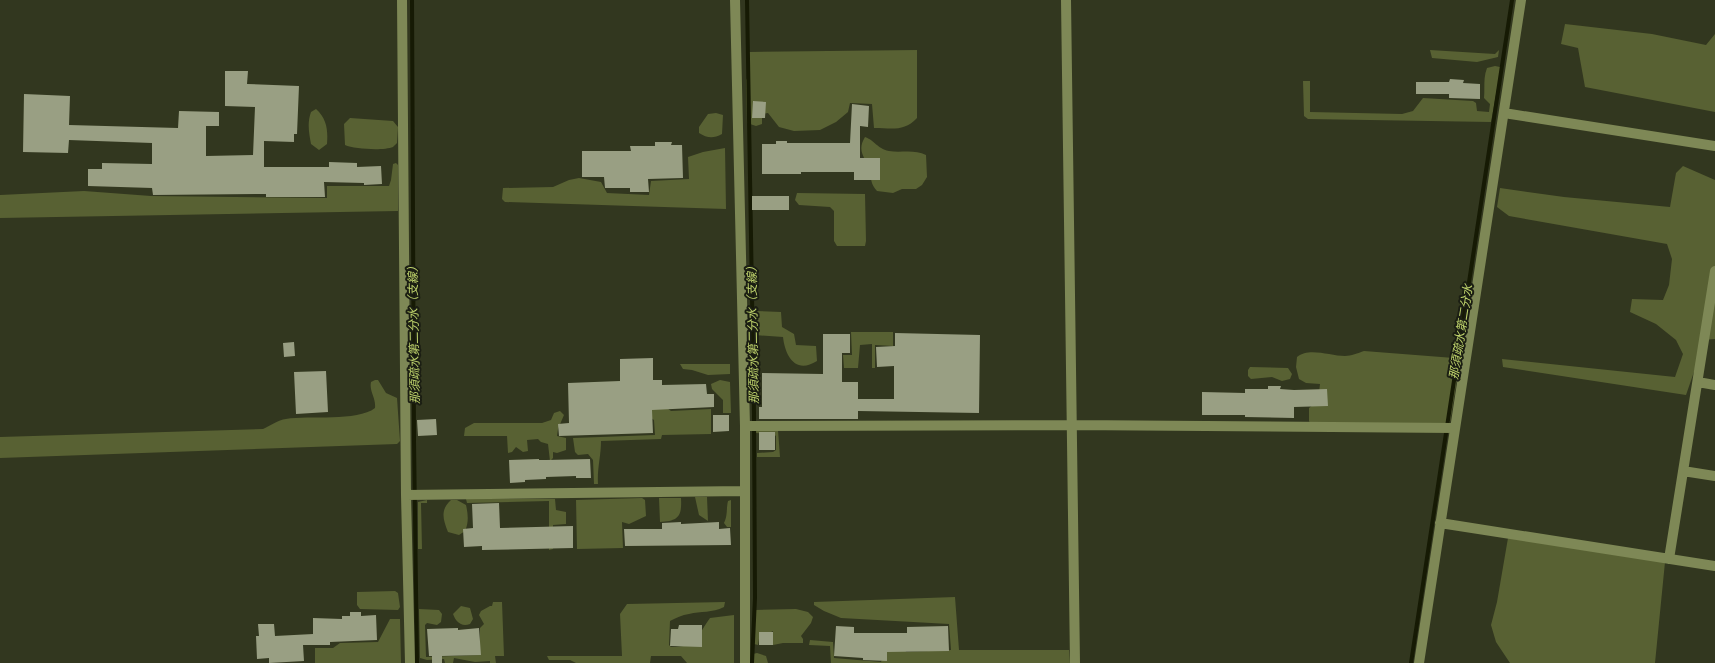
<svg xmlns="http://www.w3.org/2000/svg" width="1715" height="663" viewBox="0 0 1715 663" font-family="'Source Sans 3','Noto Sans JP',sans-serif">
<rect width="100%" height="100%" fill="#32371f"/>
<path fill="#586133" d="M1565 24 1652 34 1706 45 1715 34V112L1585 87 1578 48 1561 44Z
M917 50V118C904 132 892 128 874 128L872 104 850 103 848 112 836 122 820 130 794 131 779 127 768 113 762 114V124L756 126 747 123 746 80 750 74 749 52Z
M1430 50 1495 54 1499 50 1498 57 1477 62 1432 58Z
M1495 66 1500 67 1502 72 1500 85 1497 89 1491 122 1308 119 1304 116 1303 81H1310V112L1402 114 1413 111 1423 98 1473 101 1476 103 1477 111 1489 112 1490 104 1484 98C1485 88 1483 78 1487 68Z
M316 109C327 119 328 130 327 144L319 150 311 144C309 133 307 123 311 112Z
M716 113 723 115 722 134C713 139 707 138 699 133V127L708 114Z
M350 118 393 121 398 127 397 143C396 144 394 146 393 147 383 151 354 149 345 145L344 124Z
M865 137C876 141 876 148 889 151 901 153 915 149 926 155L927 177 922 185 916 189H902L893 193 877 191C870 183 872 180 869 170 866 157 856 152 865 137Z
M725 148 726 209 505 202 502 199 503 188 553 187 569 180 579 178 601 182 607 193 649 195 651 181 689 179 688 157 703 152Z
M396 163 398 165V211L0 218V195L84 191 151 196 327 198V186H389L391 180 393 164Z
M1683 166 1715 180V339L1701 340 1696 366 1686 395 1503 367 1502 359 1675 377 1683 354 1676 340 1656 324 1630 312 1632 299 1663 300 1669 285 1672 259 1667 244 1509 216 1497 207 1500 188 1564 197 1670 207 1676 173Z
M797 193 865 194 866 241 865 246H837L834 241V211L830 207 799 205 795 200Z
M755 311 781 312 782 327 794 334 796 345 816 346 817 361C795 375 785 355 783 337L755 335Z
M851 332H893V346L875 345V368H872V344L860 345 858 368H844L843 355H852Z
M1364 351 1454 358 1459 366 1450 422 1443 427 1311 425 1309 421V408L1318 401 1320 384 1306 383 1299 379 1296 367 1297 357C1309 347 1330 356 1345 356 1351 356 1358 353 1364 351Z
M680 364H730V374L708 375 692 370 683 369Z
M1250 367 1288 368 1292 374 1290 379 1282 381 1272 377 1251 379 1248 376V370Z
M375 380H378L386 393 397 398 400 441 397 444 0 458V437L263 429C270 426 278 420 286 419 309 415 357 422 375 408 376 397 369 392 371 382Z
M720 380 730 382 731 413H723V400L712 389 711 384Z
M646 406 667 408 671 411 711 409V434L662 435 661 439 601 441C601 456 597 469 598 484H594L593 460 588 454 578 455 575 452 573 438 655 435 654 420 648 416Z
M560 411 564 415 558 429 557 436 566 438V450L557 453 553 452V458L550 461 548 444 541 442 538 439 527 440 528 451 523 452 516 447 512 452 508 453 507 436H464L465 428 474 423H542L551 420 554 413Z
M756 430H778L780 457H757V453L773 452 776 450V436L773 434 756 433Z
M695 497H707L708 521 699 515Z
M642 498 645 500 646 516 629 524 622 522 623 548 577 549 576 500Z
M659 498H681C682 516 679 521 660 522Z
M466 499H555L556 510 566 512V524L553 525V549L549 550V501L467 503Z
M427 500V503H421L422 549H418V502Z
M451 500H457L466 505C468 514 469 522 465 531L459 535 448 532C443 519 440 510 451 500Z
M731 500V527H727L724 523C728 515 726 509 728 501Z
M1508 538 1665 562 1655 663H1510L1496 642 1491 625 1497 602Z
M395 591 398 593 400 607 398 610 360 609 357 605V592Z
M955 597 959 650H1069L1070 663H831L830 646 809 645 810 640 833 642 834 658 881 662 887 648 903 643 906 652 951 650 949 624 841 618 824 611 814 605V602Z
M493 602H502L504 656H495L496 663H490V661L475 662 454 658 453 663H445L444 659 427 660 420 658 419 609 439 610 442 614 441 622 437 625 427 623 425 625 426 657 480 655V628L484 624 479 615 481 611 490 606H492Z
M725 602 724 607C712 613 701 611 689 614 682 615 676 618 670 621L669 645 671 647C698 647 696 637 710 618L734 615V663H687L681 656H651L650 663H576L570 660H549L547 656H622L620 614 627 604Z
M461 606 470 608 473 619 470 624C461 627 456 622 453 614Z
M796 609 808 612 813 617 811 623 801 636 803 639V643H783L773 645V631L759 639 758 645 754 644 755 610Z
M390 619H400L401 663H315V648H333L340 643 378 642Z
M757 653 766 656 768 663H753V654Z"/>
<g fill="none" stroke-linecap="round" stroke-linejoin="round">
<path stroke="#161a04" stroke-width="4" d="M412 0 414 441 417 663
M747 0 754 414 755 598 752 663
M1411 663 1512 0"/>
</g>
<path fill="#999f83" d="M225 71H248L247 84 299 86 297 134H294V142L264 141V167H329V162L357 163V167L381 166 382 184 364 185V183L324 182 325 197H266V194L153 195 152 188 88 186V169H102V163L152 164V143L69 140 68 153 23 152 24 94 70 96 69 125 178 128 179 111 219 112V126H206V156L253 155 255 107 225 106Z
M1450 79 1464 80 1463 83 1480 84V99L1449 98V94H1416V82H1449Z
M753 101 766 102 765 118H752Z
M852 104 869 106 868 127 860 126V158H880V180H854V172H801V174H762V144H776V141H787V143H850Z
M655 142H672L671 145H682L683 178 648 179 649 192H630V188H605L604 177H582V151H631L630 146H655Z
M752 196H789V210H752Z
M895 333 980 335 979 413 858 411V419H759V407H762V373L823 374V334H850V353H842V382H858V399H894V366L877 367 876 347 895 346Z
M294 342 295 356 284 357 283 343Z
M653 358V380H662V385L706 384 707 394H714V407L652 410 653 433 559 436 558 424 569 423 568 383 620 381V359Z
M326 371 328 412 296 414 294 372Z
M1268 386H1281L1280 389 1294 390 1327 389 1328 406 1294 407V418L1245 417V415H1202V392L1245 393V389H1268Z
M713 415H729V431L713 432Z
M436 419 437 435 418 436 417 420Z
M759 432H775V450H759Z
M539 459V460H546L590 459 591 478H576V476L546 477V479L525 480V482L510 483 509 460Z
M499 503 500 528 573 526V548L482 550V546L464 547 463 529 473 528 472 504Z
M681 522V524L719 522V529L730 528 731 545 625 546 624 529H662V523Z
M350 612H361V616L376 615 377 640 330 642V645H303L304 661 269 663V658L257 659 256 636H259L258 624H274L275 636 313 634V618L342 619V616H350Z
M679 625H702V647L670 646 671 629H678Z
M836 626 854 627V633H907V627L948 626 949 651 887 652V661L863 660V658L834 656Z
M458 628V630L479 628 481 655 442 656V663H432V656H429L427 629Z
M759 632H773V645H759Z"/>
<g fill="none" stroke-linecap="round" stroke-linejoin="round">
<path stroke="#7e8856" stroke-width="10" d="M402 0 406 495 410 663
M735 0 745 426V663
M1066 0 1075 663
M1504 113 1715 146
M1698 382 1715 385
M745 426 1072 425 1454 428
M1683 471 1715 476
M406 495 745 491
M1440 523 1715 566
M1669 559 1715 271
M1419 663 1521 0"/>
</g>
<g text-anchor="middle" stroke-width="4" stroke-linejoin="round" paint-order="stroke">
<g font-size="12" font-style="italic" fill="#bed26b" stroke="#1b1e13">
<text transform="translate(414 332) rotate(-91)" y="4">那須疏水第二分水（支線）</text>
<text transform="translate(753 332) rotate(-91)" y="4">那須疏水第二分水（支線）</text>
<text transform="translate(1461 332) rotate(-81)" y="4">那須疏水第二分水</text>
</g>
</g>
</svg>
